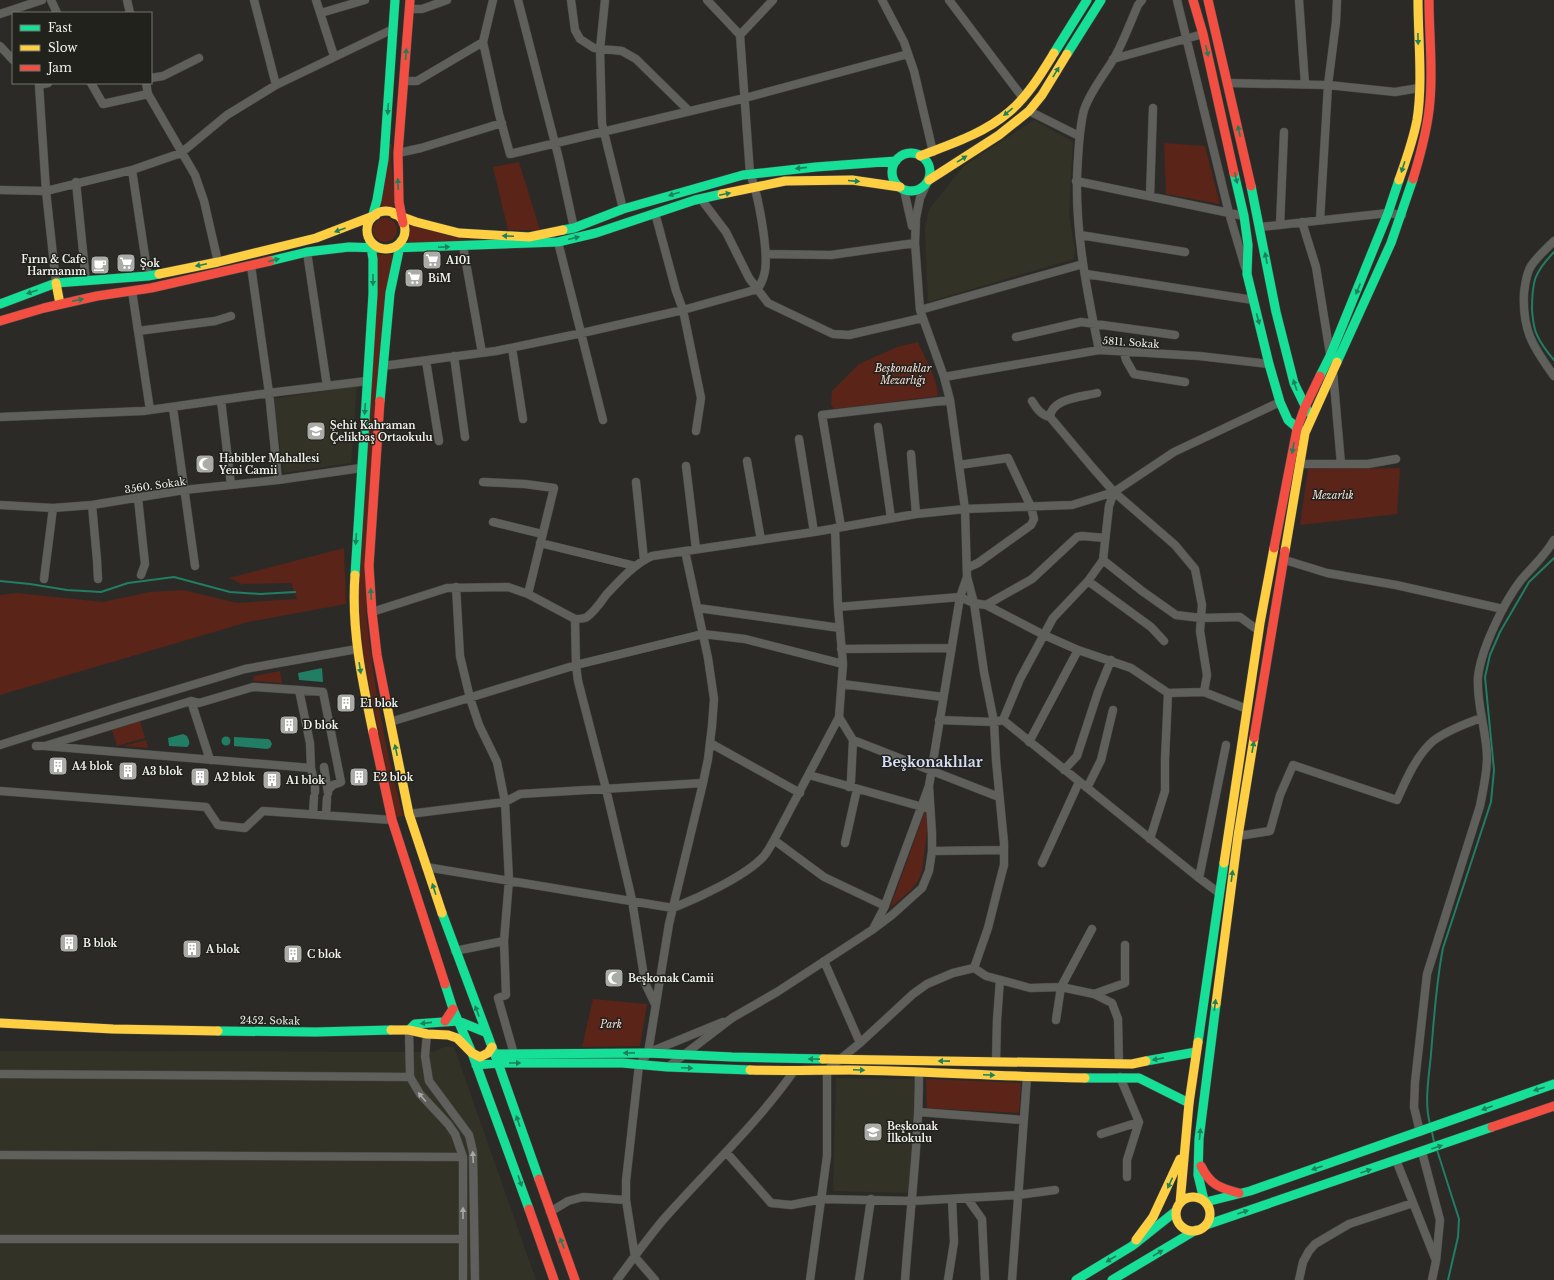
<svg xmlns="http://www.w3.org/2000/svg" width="1554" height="1280" viewBox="0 0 1554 1280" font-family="'Libre Baskerville',serif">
<rect width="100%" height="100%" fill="#2b2a27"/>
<path fill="#333227" d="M1034 120 1073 142 1069 216 1075 249 1074 259 928 302 925 229 929 209 964 166Z
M357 386 351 463 284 473 273 399Z
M444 1047H454L536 1280H0V1051L433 1052Z
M836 1078 915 1079 909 1193 834 1191 833 1186Z"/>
<path fill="#5a2419" d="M1164 143 1205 146 1220 204 1166 194Z
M389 144H392L391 161 396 209 388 207 380 208Z
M519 162 540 230H508L493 167Z
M373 230a12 12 0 1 1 24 0a12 12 0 1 1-24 0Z
M410 225 415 227 463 239 528 240 408 244Z
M376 253 385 255 393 254 366 613C373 681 385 749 403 816L396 817 363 656 358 586Z
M918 342C925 359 937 377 938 396L834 409 831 405 832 391 859 364 897 347Z
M1400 468 1397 514 1300 525 1308 469Z
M344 548 346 604 248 622 0 695V595L17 593 103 602 150 592 183 590 237 603 297 599 291 583 242 584 229 578Z
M280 671 282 683 253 681 254 676Z
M140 721 145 738 117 746 112 730Z
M146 740 148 748 123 746Z
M925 811 928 825 922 871 918 881 911 890 890 908Z
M593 999 647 1004 640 1046 582 1047Z
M926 1079 1021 1083 1019 1113 927 1108Z"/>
<path fill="#227d65" d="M322 668 323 682 299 680 298 673Z
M183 734 187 736C189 740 191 744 187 747L169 746 168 738Z
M221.5 741a4.5 4.5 0 1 1 9 0a4.5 4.5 0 1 1-9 0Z
M234 737 268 739 270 740 272 744 270 748 267 749 234 746Z"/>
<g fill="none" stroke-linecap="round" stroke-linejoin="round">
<path stroke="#227d65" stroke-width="2" d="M1554 252C1534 273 1532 281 1532 310 1533 319 1533 327 1537 335 1541 344 1548 353 1554 360
M0 581 30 584 67 590 101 592 128 583 174 577 230 592 260 594 295 592
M1430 1124C1424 1102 1429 1077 1431 1054 1434 1019 1436 983 1443 948L1491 802 1494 770 1485 677 1490 655 1500 632 1529 582 1554 558
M1432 1132 1434 1142
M1437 1150 1459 1219 1458 1237 1448 1280"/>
<g stroke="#474745" stroke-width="9">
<path id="street" d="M51 0 57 13
M127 0 130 13
M254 0 276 85
M316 0 334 56
M518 0 559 159 574 228
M571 0 575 30 580 39 594 48 622 51 636 59 689 111
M605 0 600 49 602 124 623 209
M707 0 740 35
M882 0 904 42 914 71 933 152
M949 0 1023 98
M1177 0 1229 213 1245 267
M1299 0 1305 84
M409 9H422L447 0
M321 13 365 0
M0 14 42 0
M483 42 493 0
M0 46 13 60
M1113 59 1203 34
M151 78 163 76 199 58
M404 81H417L483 42 499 114 510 154 745 98 908 54
M48 83 39 85 46 191 56 283
M91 83 103 104 148 94
M146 83 148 94 195 175 204 201 218 262
M1228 83 1328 85 1395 92 1419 88
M1029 111 1079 136
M398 153 421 148 502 123
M132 170 148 276
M1076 181 1244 216
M76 182 86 281
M0 190 46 191 132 170 181 153 227 115 276 85 393 29
M904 190 912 226
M1150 196 1153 108
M701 199 726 232 749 278 768 303 833 334 849 335 922 318
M655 213 676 291 683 310 701 398 696 431
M1320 220 1328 85 1336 22 1337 0
M1302 222 1316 267 1330 354
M1280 225 1284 132
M1260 227 1388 213 1402 215
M1080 235 1185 252
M1554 241C1546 249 1537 257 1531 266 1526 274 1525 285 1524 293 1522 330 1533 347 1554 376
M558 242 603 420
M463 246 482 353
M307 252 327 386
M766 254 831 255 915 243
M251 266 269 393 278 480
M1086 274 1253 300
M132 291 150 410
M920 310 1083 264
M138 331 215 321 231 316
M1016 337 1081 322 1175 335
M512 348 523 419
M1099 350C1086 287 1073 222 1078 158 1079 142 1080 125 1084 110 1090 92 1103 76 1113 60 1123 43 1130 23 1138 5L1142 0
M1124 352 1126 360 1134 374 1185 382
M454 356 465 437
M426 361 439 441
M383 366 496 351 582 333 683 310 758 289C760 285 763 280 764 275 770 256 758 193 750 174L740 35 773 0
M1333 372 1341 464
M944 377 1099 350 1199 356 1269 364
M221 400 231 485
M1032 401C1037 409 1041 415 1050 417L1092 467 1114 492 1175 545 1195 569 1202 605 1200 631 1207 675 1204 692
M173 408 195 566
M0 417 143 411 269 393 367 381
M1050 417C1052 398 1082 397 1097 393
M878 427 891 518
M799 439 814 532
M911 454 916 514
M747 461 761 540
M1300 464H1368L1396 459
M959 465 1008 458 1031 507 1034 519 1031 525 978 563 967 568
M686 466 696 549
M483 482 525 484 554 488 528 594
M636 482 644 560
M138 498 145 564 141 575
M0 505 53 508 92 505 184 490 278 480 361 468
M92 505 97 560 98 579
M493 522 542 534
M841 527 822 415 950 400
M540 543 635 566
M1103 560 1142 591 1176 615 1201 618 1240 617 1259 631
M1285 560 1327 573 1396 585 1503 609
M44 579 53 508
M1088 581 1151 627 1164 641
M456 587 460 656 470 698 479 725 497 762 505 802 509 880 504 941 506 995 498 998 514 1054
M986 605 1044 635 1078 650 1131 668 1168 693 1204 692 1247 709
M838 607 960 597 974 603 986 605 1032 579 1077 537 1082 536 1105 538
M698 608 840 628
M372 612 447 588 508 587 528 594 575 619C579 619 584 619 587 617 595 611 601 602 606 595 619 581 634 564 652 556L814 532 916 514 965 509 1072 505 1114 492 1174 452 1280 402
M575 619 576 665 578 681 606 789 632 900 645 983 655 1004
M841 649 950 648
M842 684 943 697
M299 690 253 687 199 703 191 701 45 746 311 768
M191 701 210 760
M839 717 853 740 851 781 849 787
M939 720 994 722 1003 720 1199 878 1219 893
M1003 720 1020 679 1053 618 1088 581 1103 560 1109 506 1114 492
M390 722 576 665 703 634 745 639 843 664
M853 740 999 797
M1029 742 1078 650
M710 743 800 793
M0 745 119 707 245 669 357 649
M36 746H45
M324 767 328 793
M1064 770 1077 756 1098 692 1111 660
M809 775 926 808
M1087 788 1101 760 1113 710
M0 791 206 807 218 825 245 828 263 811 392 820
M315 792V786L311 768 310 743 299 690 323 692 341 782 333 785 328 790
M313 814 314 797
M409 814 505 802 520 794 703 783
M326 815 327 798
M1238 836 1270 831 1280 795 1293 765 1397 800C1406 780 1416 756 1433 741 1445 732 1467 723 1481 718
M1150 839 1165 791V759L1168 693
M774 840 824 877 885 906
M845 843 857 789
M932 851 1004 850
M1042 863 1079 782
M426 867 673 908C698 898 746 876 764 856 768 851 771 845 774 840L839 717 843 664 838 607 835 528
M1199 878 1226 745
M874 927 884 908 929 786 960 597 967 577
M455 951 504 941
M824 961 860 1043
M974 968 986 976 1030 988 1061 987 1094 994 1112 1003 1118 1019 1119 1064
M1094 994 1125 983V945
M1056 1020 1061 987 1092 929
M409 1030 410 1077 420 1094 448 1124 455 1134 463 1157V1280
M427 1034 425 1056 429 1081 469 1135 473 1152 475 1280
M650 1052 723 1022
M996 1062 997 1020 1000 980
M668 1067 732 1018 777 992 872 930 892 915 922 888 929 871 932 851V834L929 786
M0 1074 410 1077
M1120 1077 1139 1122 1127 1160V1177
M919 1112 1023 1120
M1420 1132 1414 1107 1415 1082 1427 974 1480 806C1483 790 1487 774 1487 758 1487 732 1476 703 1478 677 1481 649 1504 602 1521 580 1532 567 1545 556 1554 540
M1101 1134 1139 1122
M726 1152 771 1203 791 1205 822 1199 912 1201 1018 1195 1055 1190
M1422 1152 1440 1220 1436 1261 1432 1280
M0 1155 463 1157
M1396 1160 1435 1258
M967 1198 982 1219 985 1280
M550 1212 568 1201 583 1197 626 1200
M0 1239H463
M617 1280C632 1260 647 1239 663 1220 707 1170 756 1125 794 1071
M655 1280 635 1257 626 1200V1181L639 1065 648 1053 669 924 703 783 708 759 712 726 714 699 708 658 685 551
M810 1280 827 1156V1070L860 1043 913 994 927 984 953 973 974 968 988 928 998 888 1004 865V843L996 760 994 722 984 672 974 603 967 577 965 509 950 400 944 377 920 310 915 243 916 218 920 198 926 185
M859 1280 871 1199
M905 1280C910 1210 919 1142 919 1072
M948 1280 954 1242 952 1199
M1012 1280 1027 1077
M1299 1280 1303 1262 1309 1251 1315 1244 1349 1224 1413 1203"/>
</g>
<g stroke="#474745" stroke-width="10">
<path id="fast" d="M1054 53 1087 0
M1067 54 1101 0
M892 172a19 19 0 1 1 38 0a19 19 0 1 1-38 0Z
M1234 173 1244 216 1248 245 1247 274 1269 364 1280 402 1288 420 1302 432
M1251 186 1276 312 1294 383 1308 412
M372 218 377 200 384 159 395 0
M563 230 574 228 623 209 743 175 816 167 896 161
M391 248 558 242 596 233 695 200 722 194
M270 261 307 252 349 247 380 248
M0 304 56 283 148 276 159 274
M1337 362 1391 243 1413 179
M1320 376 1330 356 1388 213 1399 180
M380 401 390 293 401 241
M355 575 373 294V259L370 241
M442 913 498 1063 539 1179
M445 984 453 1009 472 1053 529 1209
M409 1030 415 1024 458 1021 485 1032
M218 1031 316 1032 391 1030
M1198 1042 1224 863
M495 1054 648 1053 732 1057 823 1059
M1146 1061 1196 1052
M476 1065 498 1063H622L668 1067 750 1070
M1085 1078H1139L1189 1103
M1204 1200 1198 1175 1199 1139 1216 1004
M1206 1202 1250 1191 1554 1084
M1206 1225 1492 1127
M1076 1280 1132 1246 1176 1211
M1112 1280 1196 1230"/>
</g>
<g stroke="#474745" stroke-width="10">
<path id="slow" d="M920 156C951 144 983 134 1009 112 1028 96 1041 74 1054 53
M929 180 999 135 1029 111 1042 95 1067 54
M1399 180C1406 160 1413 141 1417 120 1423 84 1418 37 1418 0
M722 194 785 181 852 180 900 187
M367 230a19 19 0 1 1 38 0a19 19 0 1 1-38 0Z
M394 214 416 222 459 233 529 237 563 230
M159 274 218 262 316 238 376 215
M56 283 60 304
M1285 551 1305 433 1337 362
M355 575C351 628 362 680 373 732
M386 701 409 814 442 913
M1224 863 1260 623 1274 548
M1216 1004 1238 836 1254 738
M0 1023 113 1029 218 1031
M391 1030H409L427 1034 448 1035 457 1038 472 1053 480 1057 488 1053 492 1047
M823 1059 1132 1064 1146 1061
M750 1070C784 1071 817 1070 850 1070 928 1071 1006 1077 1085 1078
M1176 1214a17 17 0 1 1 34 0a17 17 0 1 1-34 0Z
M1180 1203 1189 1103 1198 1042
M1136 1240 1153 1217 1180 1159"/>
</g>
<g stroke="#474745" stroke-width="10">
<path id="jam" d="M1193 0 1203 34 1234 173
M1208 0 1251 186
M1413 179C1421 153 1428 127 1430 101 1433 67 1429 34 1429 0
M403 223 399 202 398 153 410 0
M0 321 44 308 97 296 151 288 270 261
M380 401 369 566 372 612 377 655 386 701
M1274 548 1297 429 1305 407 1320 376
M373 732 392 820 445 984
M1254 738 1285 551
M445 1021 453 1009
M1492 1127 1554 1106
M1201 1166C1210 1185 1220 1188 1239 1193
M539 1179 575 1280
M529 1209 554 1280"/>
</g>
<use href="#street" stroke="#5f5f5c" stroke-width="8"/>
<use href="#fast" stroke="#16e098" stroke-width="9"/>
<use href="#slow" stroke="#ffcf43" stroke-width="9"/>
<use href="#jam" stroke="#f24e42" stroke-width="9"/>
</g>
<defs><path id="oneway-solid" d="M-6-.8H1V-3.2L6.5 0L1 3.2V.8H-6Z"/></defs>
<g fill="#1c815a">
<use href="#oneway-solid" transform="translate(1418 39) rotate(89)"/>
<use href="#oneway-solid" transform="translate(1207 51) rotate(77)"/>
<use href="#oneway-solid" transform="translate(406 54) rotate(-86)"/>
<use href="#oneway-solid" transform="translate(1056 72) rotate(-58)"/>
<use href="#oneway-solid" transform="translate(388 109) rotate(94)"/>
<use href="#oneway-solid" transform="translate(1008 112) rotate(141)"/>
<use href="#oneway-solid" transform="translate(1239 131) rotate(-102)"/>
<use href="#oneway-solid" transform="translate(962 159) rotate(-32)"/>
<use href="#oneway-solid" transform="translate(1403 167) rotate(108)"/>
<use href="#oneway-solid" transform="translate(801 168) rotate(174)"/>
<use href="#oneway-solid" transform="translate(1236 178) rotate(77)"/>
<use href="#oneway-solid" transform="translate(854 181) rotate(5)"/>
<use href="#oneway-solid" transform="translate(398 184) rotate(-93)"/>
<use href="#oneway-solid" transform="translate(674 194) rotate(163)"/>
<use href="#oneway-solid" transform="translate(725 194) rotate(-12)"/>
<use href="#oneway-solid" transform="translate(340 230) rotate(160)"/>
<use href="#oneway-solid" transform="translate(508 236) rotate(-177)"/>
<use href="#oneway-solid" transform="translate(574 238) rotate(-14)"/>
<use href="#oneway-solid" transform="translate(444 247) rotate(-3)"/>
<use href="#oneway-solid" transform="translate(1266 258) rotate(-101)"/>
<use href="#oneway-solid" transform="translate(274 260) rotate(-14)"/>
<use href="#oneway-solid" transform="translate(201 265) rotate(168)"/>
<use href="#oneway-solid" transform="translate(373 280) rotate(90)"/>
<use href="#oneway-solid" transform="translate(1358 289) rotate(112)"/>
<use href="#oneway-solid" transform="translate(32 292) rotate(161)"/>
<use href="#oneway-solid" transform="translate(78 300) rotate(-12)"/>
<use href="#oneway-solid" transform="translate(1258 319) rotate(75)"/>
<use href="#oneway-solid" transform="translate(1295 385) rotate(-109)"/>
<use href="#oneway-solid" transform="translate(365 409) rotate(94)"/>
<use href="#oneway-solid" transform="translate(1293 448) rotate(101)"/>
<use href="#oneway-solid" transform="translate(356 539) rotate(94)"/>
<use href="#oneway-solid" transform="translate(371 594) rotate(-93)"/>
<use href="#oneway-solid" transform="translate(360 668) rotate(81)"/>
<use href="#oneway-solid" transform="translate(1253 747) rotate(-80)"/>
<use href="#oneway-solid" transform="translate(396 750) rotate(-102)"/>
<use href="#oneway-solid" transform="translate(1232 876) rotate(-82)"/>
<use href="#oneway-solid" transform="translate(434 889) rotate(-108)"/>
<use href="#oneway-solid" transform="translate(1215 1005) rotate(-83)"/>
<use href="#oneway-solid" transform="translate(477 1011) rotate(-110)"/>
<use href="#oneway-solid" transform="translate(426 1023) rotate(174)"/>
<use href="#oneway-solid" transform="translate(629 1053) rotate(179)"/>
<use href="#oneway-solid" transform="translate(814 1059) rotate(-179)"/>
<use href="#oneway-solid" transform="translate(1158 1059) rotate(169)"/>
<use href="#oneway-solid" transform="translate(944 1061) rotate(-179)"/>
<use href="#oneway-solid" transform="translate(515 1063)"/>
<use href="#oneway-solid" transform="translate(687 1068) rotate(2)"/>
<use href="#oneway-solid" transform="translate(859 1070) rotate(2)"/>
<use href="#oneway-solid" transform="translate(989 1075) rotate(3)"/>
<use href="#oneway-solid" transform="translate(1539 1089) rotate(162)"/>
<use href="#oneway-solid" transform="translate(1487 1108) rotate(160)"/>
<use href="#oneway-solid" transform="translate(518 1121) rotate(-109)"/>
<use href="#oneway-solid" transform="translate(1200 1134) rotate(-84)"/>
<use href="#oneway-solid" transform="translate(1437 1147) rotate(-19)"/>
<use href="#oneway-solid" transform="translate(1317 1168) rotate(161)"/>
<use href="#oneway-solid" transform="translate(1366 1171) rotate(-19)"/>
<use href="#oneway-solid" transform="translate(520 1181) rotate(71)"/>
<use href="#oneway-solid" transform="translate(1170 1183) rotate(115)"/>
<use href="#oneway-solid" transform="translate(1243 1212) rotate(-19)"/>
<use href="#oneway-solid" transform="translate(562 1243) rotate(-111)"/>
<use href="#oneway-solid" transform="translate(1158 1253) rotate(-31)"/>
<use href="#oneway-solid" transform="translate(1111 1259) rotate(148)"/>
</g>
<g fill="#a8a8a4">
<use href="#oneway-solid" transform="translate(422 1097) rotate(-131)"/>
<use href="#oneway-solid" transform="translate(473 1157) rotate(-93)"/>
<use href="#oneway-solid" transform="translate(463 1213) rotate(-90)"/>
</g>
<defs>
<g id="supermarket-square" transform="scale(1)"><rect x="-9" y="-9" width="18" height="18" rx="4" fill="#ababa7" stroke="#22221c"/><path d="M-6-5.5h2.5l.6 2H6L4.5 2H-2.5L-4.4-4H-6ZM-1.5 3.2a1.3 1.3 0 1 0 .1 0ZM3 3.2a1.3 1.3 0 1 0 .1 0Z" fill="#fff"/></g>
<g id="cafe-square" transform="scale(1)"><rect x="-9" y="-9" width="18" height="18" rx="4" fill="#ababa7" stroke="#22221c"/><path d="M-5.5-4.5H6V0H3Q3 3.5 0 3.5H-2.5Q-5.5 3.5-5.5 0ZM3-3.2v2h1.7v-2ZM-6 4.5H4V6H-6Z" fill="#fff"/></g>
<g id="school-square" transform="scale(1)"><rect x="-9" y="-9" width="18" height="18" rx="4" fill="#ababa7" stroke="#22221c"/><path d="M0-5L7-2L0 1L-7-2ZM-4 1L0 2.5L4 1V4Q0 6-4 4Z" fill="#fff"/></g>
<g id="mosque-square" transform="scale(1)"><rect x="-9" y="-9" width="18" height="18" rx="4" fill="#ababa7" stroke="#22221c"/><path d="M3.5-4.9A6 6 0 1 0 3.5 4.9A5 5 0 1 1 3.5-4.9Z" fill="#fff"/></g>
<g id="building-square" transform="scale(1)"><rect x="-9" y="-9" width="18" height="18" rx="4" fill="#ababa7" stroke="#22221c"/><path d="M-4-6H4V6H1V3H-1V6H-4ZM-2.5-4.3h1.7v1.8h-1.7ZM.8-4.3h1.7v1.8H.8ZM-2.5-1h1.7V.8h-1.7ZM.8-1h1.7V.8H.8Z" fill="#fff"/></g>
</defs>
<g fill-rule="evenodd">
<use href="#supermarket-square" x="432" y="260"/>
<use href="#supermarket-square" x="126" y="263"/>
<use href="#cafe-square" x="100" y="265"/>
<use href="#supermarket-square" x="414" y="278"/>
<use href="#school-square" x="316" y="431"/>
<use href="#mosque-square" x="205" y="464"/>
<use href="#building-square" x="346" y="703"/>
<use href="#building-square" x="289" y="725"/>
<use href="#building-square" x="58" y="766"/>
<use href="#building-square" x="128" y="771"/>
<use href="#building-square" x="200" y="777"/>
<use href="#building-square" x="359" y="777"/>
<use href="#building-square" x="272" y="780"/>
<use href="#building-square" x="69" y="943"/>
<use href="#building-square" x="192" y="949"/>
<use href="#building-square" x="293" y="954"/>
<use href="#mosque-square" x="614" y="978"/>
<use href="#school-square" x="873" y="1132"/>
</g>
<g text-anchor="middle" stroke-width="3" stroke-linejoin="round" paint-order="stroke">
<g font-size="10" font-weight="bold" fill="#f0f0ec" stroke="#22221c" text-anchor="start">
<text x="86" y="263" text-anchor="end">Fırın &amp; Cafe<tspan x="86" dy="12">Harmanım</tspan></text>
<text x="446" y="264">A101</text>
<text x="140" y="267">Şok</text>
<text x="428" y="282">BiM</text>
<text x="330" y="429">Şehit Kahraman<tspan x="330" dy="12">Çelikbaş Ortaokulu</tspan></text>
<text x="219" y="462">Habibler Mahallesi<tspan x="219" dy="12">Yeni Camii</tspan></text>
<text x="360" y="707">E1 blok</text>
<text x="303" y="729">D blok</text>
<text x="72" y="770">A4 blok</text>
<text x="142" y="775">A3 blok</text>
<text x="214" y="781">A2 blok</text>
<text x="373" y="781">E2 blok</text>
<text x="286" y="784">A1 blok</text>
<text x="83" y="947">B blok</text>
<text x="206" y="953">A blok</text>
<text x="307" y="958">C blok</text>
<text x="628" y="982">Beşkonak Camii</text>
<text x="887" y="1130">Beşkonak<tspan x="887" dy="12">İlkokulu</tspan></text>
</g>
<g font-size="10" fill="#f0f0ec" stroke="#22221c">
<text transform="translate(1131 342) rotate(4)" y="4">5811. Sokak</text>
<text transform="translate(155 485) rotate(-8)" y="4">3560. Sokak</text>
<text transform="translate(270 1020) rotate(1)" y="4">2452. Sokak</text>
</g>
<g font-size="10" font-style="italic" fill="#f7ddd7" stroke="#22221c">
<text x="903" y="372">Beşkonaklar<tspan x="903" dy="12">Mezarlığı</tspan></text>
<text x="1333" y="499">Mezarlık</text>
<text x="611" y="1028">Park</text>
</g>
<g font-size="14" font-weight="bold" fill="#d5dcf8" stroke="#22221c">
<text x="932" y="767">Beşkonaklılar</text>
</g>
</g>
<rect x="12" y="12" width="140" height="72" fill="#22221c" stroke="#74746f"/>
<rect x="20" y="25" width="20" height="6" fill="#16e098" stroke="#74746f"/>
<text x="48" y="32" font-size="12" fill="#f0f0ec">Fast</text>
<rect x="20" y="45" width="20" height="6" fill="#ffcf43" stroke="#74746f"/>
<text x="48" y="52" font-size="12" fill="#f0f0ec">Slow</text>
<rect x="20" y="65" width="20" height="6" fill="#f24e42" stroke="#74746f"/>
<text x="48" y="72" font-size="12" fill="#f0f0ec">Jam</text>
</svg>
